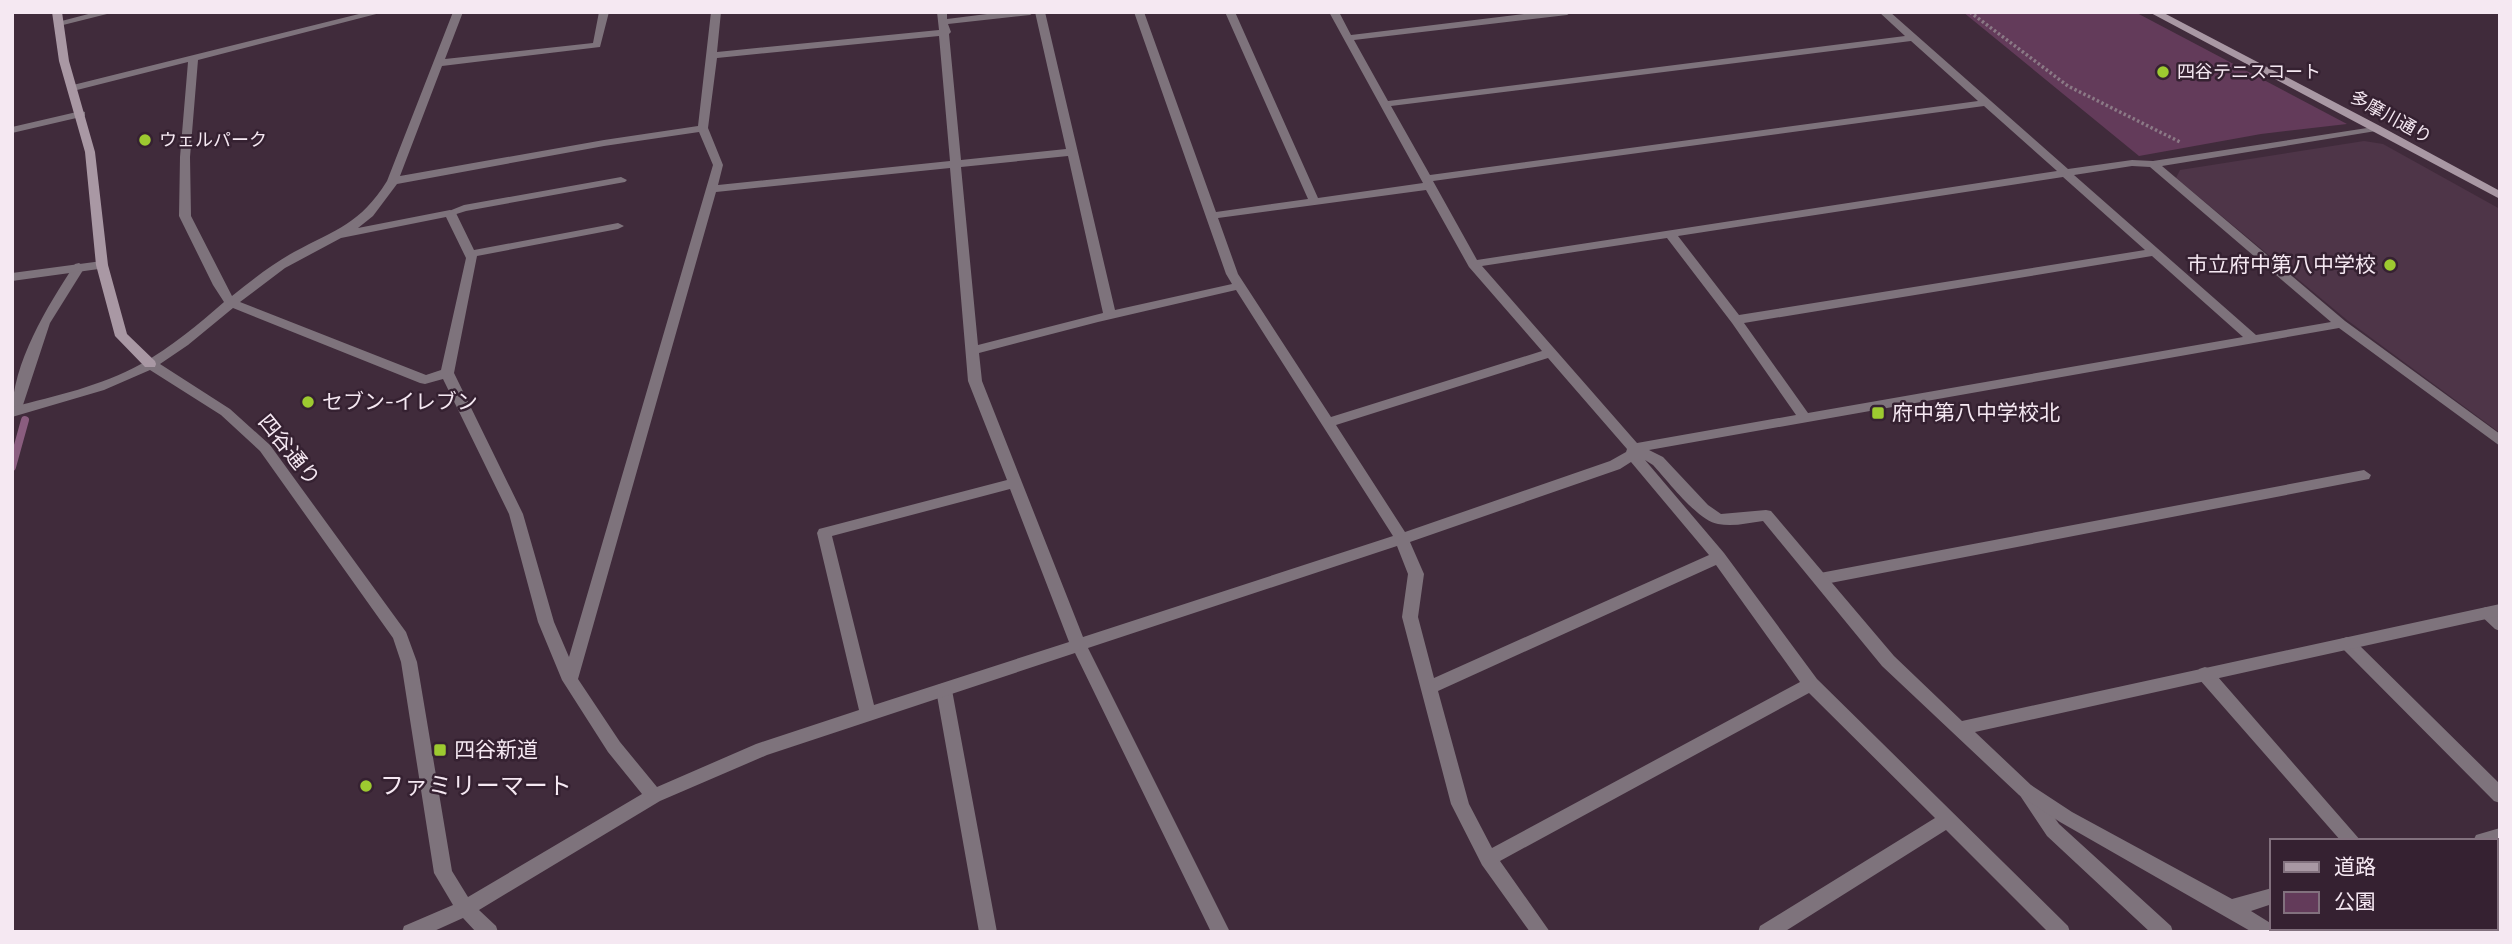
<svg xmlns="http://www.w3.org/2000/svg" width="2512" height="944" viewBox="0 0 2512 944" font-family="Manrope,'Noto Sans JP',sans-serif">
<rect width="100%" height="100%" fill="#402b3b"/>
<path fill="#4e3548" d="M2364 141 2383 144 2500 209V433L2347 320 2176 178 2180 170Z"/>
<path fill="#633b5a" d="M1963 12H2135L2347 124 2261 134 2139 156Z"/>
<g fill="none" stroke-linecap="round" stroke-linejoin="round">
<path stroke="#8a5d7f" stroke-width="8" d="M12 467 25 420"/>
<path stroke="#8b7986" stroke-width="3.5" stroke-dasharray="2.5 2.5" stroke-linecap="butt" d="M1970 12 2068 86 2180 142"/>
<path fill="#7e737c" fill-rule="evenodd" d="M96 12H115L59 26 54 23Z
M621 177 627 180 625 182 466 211 450 216 444 213 464 205Z
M79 263 85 267 50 323 21 411 19 414 12 415C12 363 47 307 75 264Z
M2364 470 2371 475 2369 479 1820 585 1815 583 1812 579 1815 575 1820 573Z
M2486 607 2500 616V631L2495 629 2478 613 2481 609Z
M2347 637 2353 639 2500 784V803L2494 801 2341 647 2339 643 2341 639Z
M2205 667 2211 669 2361 841H2341L2199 679 2197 674 2199 669Z
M944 683 950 685 952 690 997 932H979L936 690 938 685Z
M2026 783 2032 786 2059 824 2171 926 2173 932H2150L2047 836 2017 791 2020 786Z"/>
<path fill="#7e737c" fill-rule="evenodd" d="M367 12H384L198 60 190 157 191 216 232 296C252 280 272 264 294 252 337 229 360 224 387 181L453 12H463L445 59 593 43 599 12H609L600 47 442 66 400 176 604 140 698 126 711 12H721L717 52 939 30 937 12H947V19L1003 12H1035L1030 15 948 24 951 32 949 34 961 160 1066 149 1035 12H1045L1115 310 1232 284 1226 274 1134 12H1144L1216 212 1308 199 1225 12H1235L1318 198 1423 183 1329 12H1339L1351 35 1541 12H1572L1567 15 1354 40 1388 101 1905 36 1879 12H1890L2068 169 2132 160 2153 161 2380 126 2381 128 2376 131 2162 166 2345 321 2500 434V446L2339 328 1649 450 1663 457 1708 505 1721 514 1766 510 1771 511 1894 656 1962 721 2500 604V616L1975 732 2031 785 2072 812 2232 899 2272 888V904L2251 911 2272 924V928H2277L2278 932H2252L2060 822 2019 795 1882 666 1763 521C1748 523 1733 527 1718 524 1698 521 1667 480 1653 465L1645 460 1724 553 1817 679 2068 926 2070 932H2048L1946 830 1784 932H1758L1760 926 1935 818 1809 693 1500 861 1550 932H1530L1482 865 1451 804 1402 617 1408 574 1397 546 1088 648 1230 932H1211L1075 653 767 755 660 801 479 910 496 926 498 932H476L463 918 432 932H402L404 926 453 905 434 873 401 662 393 638 260 451 221 415 150 370 104 390 12 417V407C56 396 101 386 141 364 171 347 198 325 224 302L213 285 179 216 180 157 188 62 73 91 68 88 69 86ZM939 36 950 161 718 185 723 165 708 128 717 58ZM1911 41 1978 101 1430 175 1391 106ZM1984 106 2057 171 1477 260 1433 181ZM699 132 713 165 569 657 554 622 523 514 454 373 477 256 618 229 624 226 618 223 474 250 456 213 450 210 358 228 373 216 397 184 604 146ZM1068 156 1103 313 978 345 961 167ZM2132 166 2150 167 2331 322 2256 335 2074 175ZM950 168 968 381 1007 480 819 529 817 533 859 710 756 744 657 787 620 742 578 679 716 192ZM2063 177 2145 250 1739 315 1678 236ZM1426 190 1469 267 1542 351 1331 417 1238 274 1218 218ZM446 217 466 258 441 370 426 375 240 302 285 268 341 238ZM1667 238 1732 323 1796 415 1637 443 1482 266ZM2152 256 2243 337 1808 413 1744 323ZM1236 290 1393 536 1083 637 982 381 979 353 1098 322ZM233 308 420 383 425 384 443 379 509 514 538 622 562 680 608 752 642 794 468 897 452 871 417 662 406 632 270 445 230 409 160 364 188 345ZM1548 358 1627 449 1626 452 1610 461 1405 532 1336 425ZM1631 462 1709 555 1434 678 1418 617 1424 574 1410 542 1620 469ZM1010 489 1069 642 874 705 832 536ZM1716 565 1800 682 1492 848 1469 804 1438 691Z
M81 111 85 112V116L12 133V127Z
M102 261 106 262 108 265 106 268 12 281V273Z
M2500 828V844L2496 845V841H2473L2476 835Z"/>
<path fill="#a998a4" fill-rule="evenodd" d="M52 12H62L69 61 95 152 108 265 127 334 155 361 156 364 155 367H145L115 336 96 265 85 152 59 61Z
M2149 12H2162L2380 126 2500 191V199Z"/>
</g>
<g fill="#9dca30" stroke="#352131" stroke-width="2.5">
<circle cx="2163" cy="72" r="7"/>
<circle cx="145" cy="140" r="7"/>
<circle cx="2390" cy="265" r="7"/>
<circle cx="308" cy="402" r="7"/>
<rect x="1871" y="406" width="14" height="14" rx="3.5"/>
<rect x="433" y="743" width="14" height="14" rx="3.5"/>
<circle cx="366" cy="786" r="7"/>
</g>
<g text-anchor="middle" stroke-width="5" stroke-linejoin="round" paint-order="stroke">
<g font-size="18" fill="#f5e8f2" stroke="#352131" text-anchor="start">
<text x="2177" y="78">四谷テニスコート</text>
<text x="159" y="146">ウェルパーク</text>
</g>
<g font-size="18" fill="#f5e8f2" stroke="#352131">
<text transform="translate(2391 117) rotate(29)" y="6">多摩川通り</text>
</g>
<g font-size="21" fill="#f5e8f2" stroke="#352131" text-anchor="start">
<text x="2376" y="272" text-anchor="end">市立府中第八中学校</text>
<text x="322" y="409">セブン-イレブン</text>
<text x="1892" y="420">府中第八中学校北</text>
<text x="454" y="757">四谷新道</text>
</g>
<g font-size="21" fill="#f5e8f2" stroke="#352131">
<text transform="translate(289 450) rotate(51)" y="7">四谷通り</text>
</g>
<g font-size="24" fill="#f5e8f2" stroke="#352131" text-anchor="start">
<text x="380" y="794">ファミリーマート</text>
</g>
</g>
<rect width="2512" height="944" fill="none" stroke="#f5e8f2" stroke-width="28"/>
<rect x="2270" y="839" width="228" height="91" fill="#352131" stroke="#82717e" stroke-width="2"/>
<rect x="2284" y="862" width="35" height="10" fill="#a998a4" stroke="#82717e" stroke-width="2"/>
<text x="2334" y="874" font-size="21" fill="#f5e8f2">道路</text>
<rect x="2284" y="892" width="35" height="21" fill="#633b5a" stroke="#82717e" stroke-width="2"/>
<text x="2334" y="909" font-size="21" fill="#f5e8f2">公園</text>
</svg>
